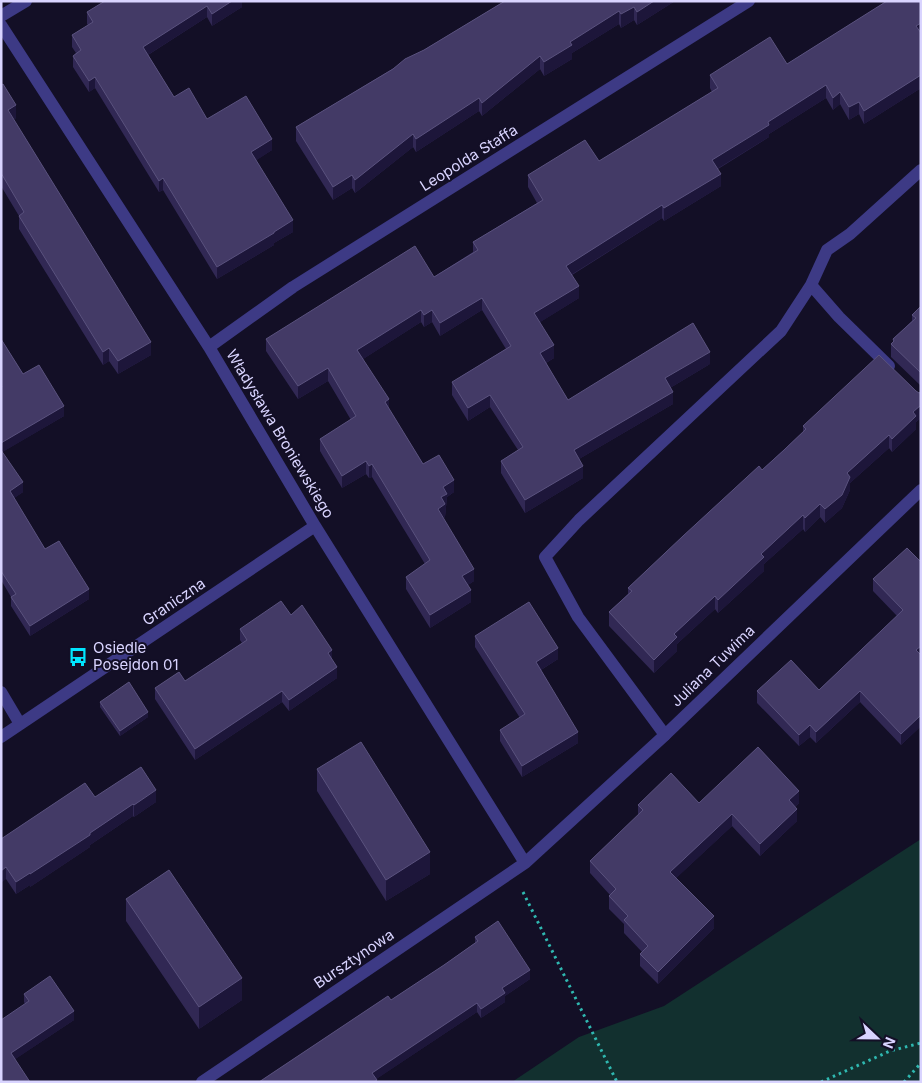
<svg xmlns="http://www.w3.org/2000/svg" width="922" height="1083" viewBox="0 0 922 1083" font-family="Inter,sans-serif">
<rect width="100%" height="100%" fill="#130f26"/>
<path fill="#12302f" d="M921 839V1082H512L579 1037 664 1006Z"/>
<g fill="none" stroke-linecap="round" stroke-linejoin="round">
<path stroke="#2fb8b0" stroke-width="3" stroke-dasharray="2.5 4" stroke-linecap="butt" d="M523 892 617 1082
M821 1082 890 1051 921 1043
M904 1082 921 1063"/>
<path stroke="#3d3a85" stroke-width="12" d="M889 366 839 317 811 285 827 250 850 234 921 170
M665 735 578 617 545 557 579 520 781 331 811 285"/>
<path stroke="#3d3a85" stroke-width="12" d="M1 16 26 1
M1 25 209 347 315 526 525 863
M209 347 293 287 749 1
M1 692 20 724
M1 737 315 526
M202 1082 525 863 665 735 921 490"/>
</g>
<path fill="#312854" d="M242 1V7L212 26 207 17 148 55 174 97 207 119 272 150 256 160 293 232 274 243V245L217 279 163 190 159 192 95 88 89 92 73 67V56L76 53 72 47V35L88 25 87 24V12Z
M505 1H675L637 25 634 20 621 28 619 24 572 53V59L544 76 540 69 482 116 479 111 416 152 413 147 355 193 352 188 333 200 296 141V127Z
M883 1H921V88L864 124 859 114 849 120 840 104 833 110 826 98 769 134V137L718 169 721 186 664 221 662 218 572 275 579 298 540 322 554 358 546 363 568 400 710 364 670 388 673 404 579 459 583 478 525 513 501 473V461L518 450 490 407 468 421 452 395V382L506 349 482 310 440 336 432 322 424 327 421 322 363 359 389 409 423 464 454 492 447 497 445 517 443 518 474 581 468 585 471 602 430 628 406 589V577L425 564 372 477 369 478 366 474 342 488 320 451V439L351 420 328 381 298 399 266 351V339L434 277 473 252V242L537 203 528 187V175L599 161 712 92 710 88V75L787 64 884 3Z
M1 85 16 118 13 120 151 355 118 374 109 361 103 365 19 229V216L1 186Z
M921 306V386L891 357V344L893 342V339L912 321V315Z
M1 339 23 374 64 416 2 452 23 492 14 498 45 549 89 599 30 636 11 606V597L1 580Z
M916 391 919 393 921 392V418L916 422V429L892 452 889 448 850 483V490L842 508 825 523 820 517 805 532 803 529 764 564V571L718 613 715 609 677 644V651L654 673 609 626V612L628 594V588L762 470 803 432V426Z
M921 562V726L901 745 860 702 816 743 810 737 799 746 757 703V691L819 690 897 616 873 591V579Z
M291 615 332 660 337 678 289 711 282 702 195 760 155 699V688L185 681 242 643 240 640V629Z
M475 636 558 659 541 670 578 743 522 777 500 741V730L520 718 475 647Z
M100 702 148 717 120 736 100 707Z
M317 769 430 874 386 901 317 791Z
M95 797 156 802 134 817 133 816 90 845V847L30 887V885L16 894 6 879 1 839Z
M699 803H799L795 807 797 821 760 856 732 826 676 878 714 928 658 984 640 966V954L642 952 624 933V924L609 909V896L610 895 590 873V861L638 815V805Z
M126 899 242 1000 199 1029 126 921Z
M475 937 530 979 505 996V1002L481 1018 477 1012 376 1079 377 1082H259L391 1000 444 965 475 943Z
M24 994 74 1020 15 1059 1 1082 25 1004 24 1002Z"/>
<path fill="#1d163a" d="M232 1H242V7L212 26V14Z
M654 1H675L637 25V12Z
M207 6V17L143 58V47Z
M634 7V20L621 28V14Z
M619 11V24L572 53V59L544 76V62L570 42Z
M921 23V36L916 26Z
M540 56V69L482 116V103Z
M921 75V88L864 124V111Z
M95 77V88L89 92V81Z
M826 85V98L769 134V137L712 172V160L768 122Z
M840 92V104L833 110V98Z
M479 98V111L416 152V139Z
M859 102V114L849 120V107Z
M16 105V118L8 124V110Z
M413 134V147L355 193V180Z
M272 139V150L251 164V152Z
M721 174V186L664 221V208Z
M352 175V188L333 200V187Z
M163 178V190L159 192V181Z
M662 205V218L566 278V266Z
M293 220V232L274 243V245L217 279V267Z
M579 286V298L534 326V313Z
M482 298V310L440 336V323Z
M421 310V322L357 363V350Z
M432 310V322L424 327V315Z
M151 342V355L118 374V361Z
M554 345V358L540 366V353Z
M109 348V361L103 365V352Z
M710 352V364L665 391V378Z
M328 368V381L298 399V386Z
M673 392V404L574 462V450Z
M490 395V407L468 421V408Z
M389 399V412L385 402Z
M921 405V418L916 422V429L892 452V439L913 412Z
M64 406V416L1 453V443Z
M889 435V448L850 483V490L842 508 825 523V509L847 473Z
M366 461V474L342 488V476Z
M372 464V477L369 478V466Z
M583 466V478L525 513V500Z
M454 480V492L447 497 445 517 438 522V509L441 497 443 487Z
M23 482V492L10 501V491Z
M820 504V517L805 532V518Z
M803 515V529L764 564V571L718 613V600L761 554Z
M474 569V581L462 589V576Z
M89 589V599L30 636V626Z
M471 590V602L430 628V615Z
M715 596V609L677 644V651L654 673V660L674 634Z
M921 646V657L916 650Z
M558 648V659L536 673V662Z
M332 650V661L328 653Z
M337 667V678L289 711V700Z
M282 691V702L195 760V749Z
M860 691V702L816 743V732Z
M148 712V717L120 736V731Z
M921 715V726L901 745V734Z
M810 725V737L799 746V735Z
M578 732V743L522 777V766Z
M156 790V802L134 817V805Z
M799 791V803L789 812V800Z
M133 804V816L90 845V847L30 887V874Z
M797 809V821L760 856V844Z
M732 814V826L670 884V872Z
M430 852V874L386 901V880Z
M6 867V879L1 883V871Z
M30 873V885L16 894V882Z
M714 916V928L658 984V972Z
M530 970V979L505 996V1002L481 1018V1009L502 988Z
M242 978V1000L199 1029V1007Z
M477 1003V1012L372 1082V1073Z
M74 1011V1020L11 1062V1053Z"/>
<path fill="#433a66" stroke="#5a527e" d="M105 1H232L212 14 207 6 143 47 174 97 189 88 207 119 246 96 272 139 251 152 293 220 274 232V233L217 267 163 178 159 181 95 77 89 81 73 56 81 50 72 35 93 22 87 12Z
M505 1H654L637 12 634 7 621 14 619 11 570 42 572 45 544 62 540 56 482 103 479 98 416 139 413 134 355 180 352 175 333 187 296 127 393 69 405 59 424 50Z
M887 1H921V23L916 26 921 33V75L864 111 859 102 849 107 840 92 833 98 826 85 768 122 769 125 712 160 721 174 664 208 662 205 566 266 579 286 534 313 554 345 540 353 568 400 693 323 710 352 665 378 673 392 574 450 583 466 525 500 501 461 523 447 490 395 468 408 452 382 511 346 482 298 440 323 432 310 424 315 421 310 357 350 389 399 385 402 423 464 439 455 454 480 443 487 447 494 441 497 445 504 438 509 474 569 462 576 471 590 430 615 406 577 430 560 372 464 369 466 366 461 342 476 320 439 356 416 328 368 298 386 266 339 415 246 434 277 478 250 473 242 543 200 528 175 585 140 599 161 718 88 710 75 770 37 787 64Z
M3 84 16 105 8 110 151 342 118 361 109 348 103 352 19 216 24 212 1 173V85Z
M921 306V373L891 344 894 341 893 339 916 318 912 315Z
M1 339 23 374 39 365 64 406 1 443V387H2L1 385Z
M879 355 916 391 919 393 921 392V405L913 412 916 416 892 439 889 435 847 473 850 477 842 495 825 509 820 504 805 518 803 515 761 554 764 557 718 600 715 596 674 634 677 637 654 660 609 612 632 591 628 588 683 536 759 466 762 470 784 450 806 429 803 426Z
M1 450 23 482 10 491 45 549 59 541 89 589 30 626 11 597 16 594 1 571Z
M907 548 921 562V646L916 650 921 655V715L901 734 860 691 816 732 810 725 799 735 757 691 791 660 819 690 903 610 873 579Z
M281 601 291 615 302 605 332 650 328 653 337 667 289 700 282 691 195 749 155 688 179 672 185 681 247 640 240 629Z
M529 602 558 648 536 662 578 732 522 766 500 730 525 714 475 636Z
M129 682 148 712 120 731 100 702Z
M361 742 430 852 386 880 317 769Z
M758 747 799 791 789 800 797 809 760 844 732 814 670 872 714 916 658 972 640 954 648 946 624 920 628 916 609 896 616 889 590 861 643 810 638 805 671 773 699 803Z
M141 767 156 790 134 805 133 804 90 833V835L30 874V873L16 882 6 867 1 871V839L85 783 95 797Z
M169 870 242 978 199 1007 126 899Z
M498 921 530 970 502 988 505 993 481 1009 477 1003 372 1073 377 1080 374 1082H259L388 996 391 1000 444 965 478 941 475 937Z
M50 976 74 1011 11 1053 30 1082H1V1020L29 1001 24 994Z"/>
<defs>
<g id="bus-bare" transform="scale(1.5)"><path d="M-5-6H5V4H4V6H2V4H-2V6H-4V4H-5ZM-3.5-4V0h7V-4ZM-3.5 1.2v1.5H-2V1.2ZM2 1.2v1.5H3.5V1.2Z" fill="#00e5ff" stroke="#130f26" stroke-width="2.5" paint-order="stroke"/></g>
</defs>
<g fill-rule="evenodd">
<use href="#bus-bare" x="78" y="657"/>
</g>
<g text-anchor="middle" stroke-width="4" stroke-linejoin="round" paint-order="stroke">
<g font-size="15" fill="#d9d4ff" stroke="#130f26">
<text transform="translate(469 158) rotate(-32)" y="5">Leopolda Staffa</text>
<text transform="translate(280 434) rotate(59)" y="5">Władysława Broniewskiego</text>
<text transform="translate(174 602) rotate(-34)" y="5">Graniczna</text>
<text transform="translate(713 666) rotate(-44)" y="5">Juliana Tuwima</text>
<text transform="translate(354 959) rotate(-34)" y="5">Bursztynowa</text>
</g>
<g font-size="15" fill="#d9d4ff" stroke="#130f26" text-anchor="start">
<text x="93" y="653">Osiedle<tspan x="93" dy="17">Posejdon 01</tspan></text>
</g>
</g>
<rect width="922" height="1083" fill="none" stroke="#d9d4ff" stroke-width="5"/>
<g transform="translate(877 1038) rotate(112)" stroke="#130f26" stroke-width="4" paint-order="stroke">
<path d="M0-4L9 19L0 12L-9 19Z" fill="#d9d4ff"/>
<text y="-8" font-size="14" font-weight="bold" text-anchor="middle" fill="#d9d4ff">N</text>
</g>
</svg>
